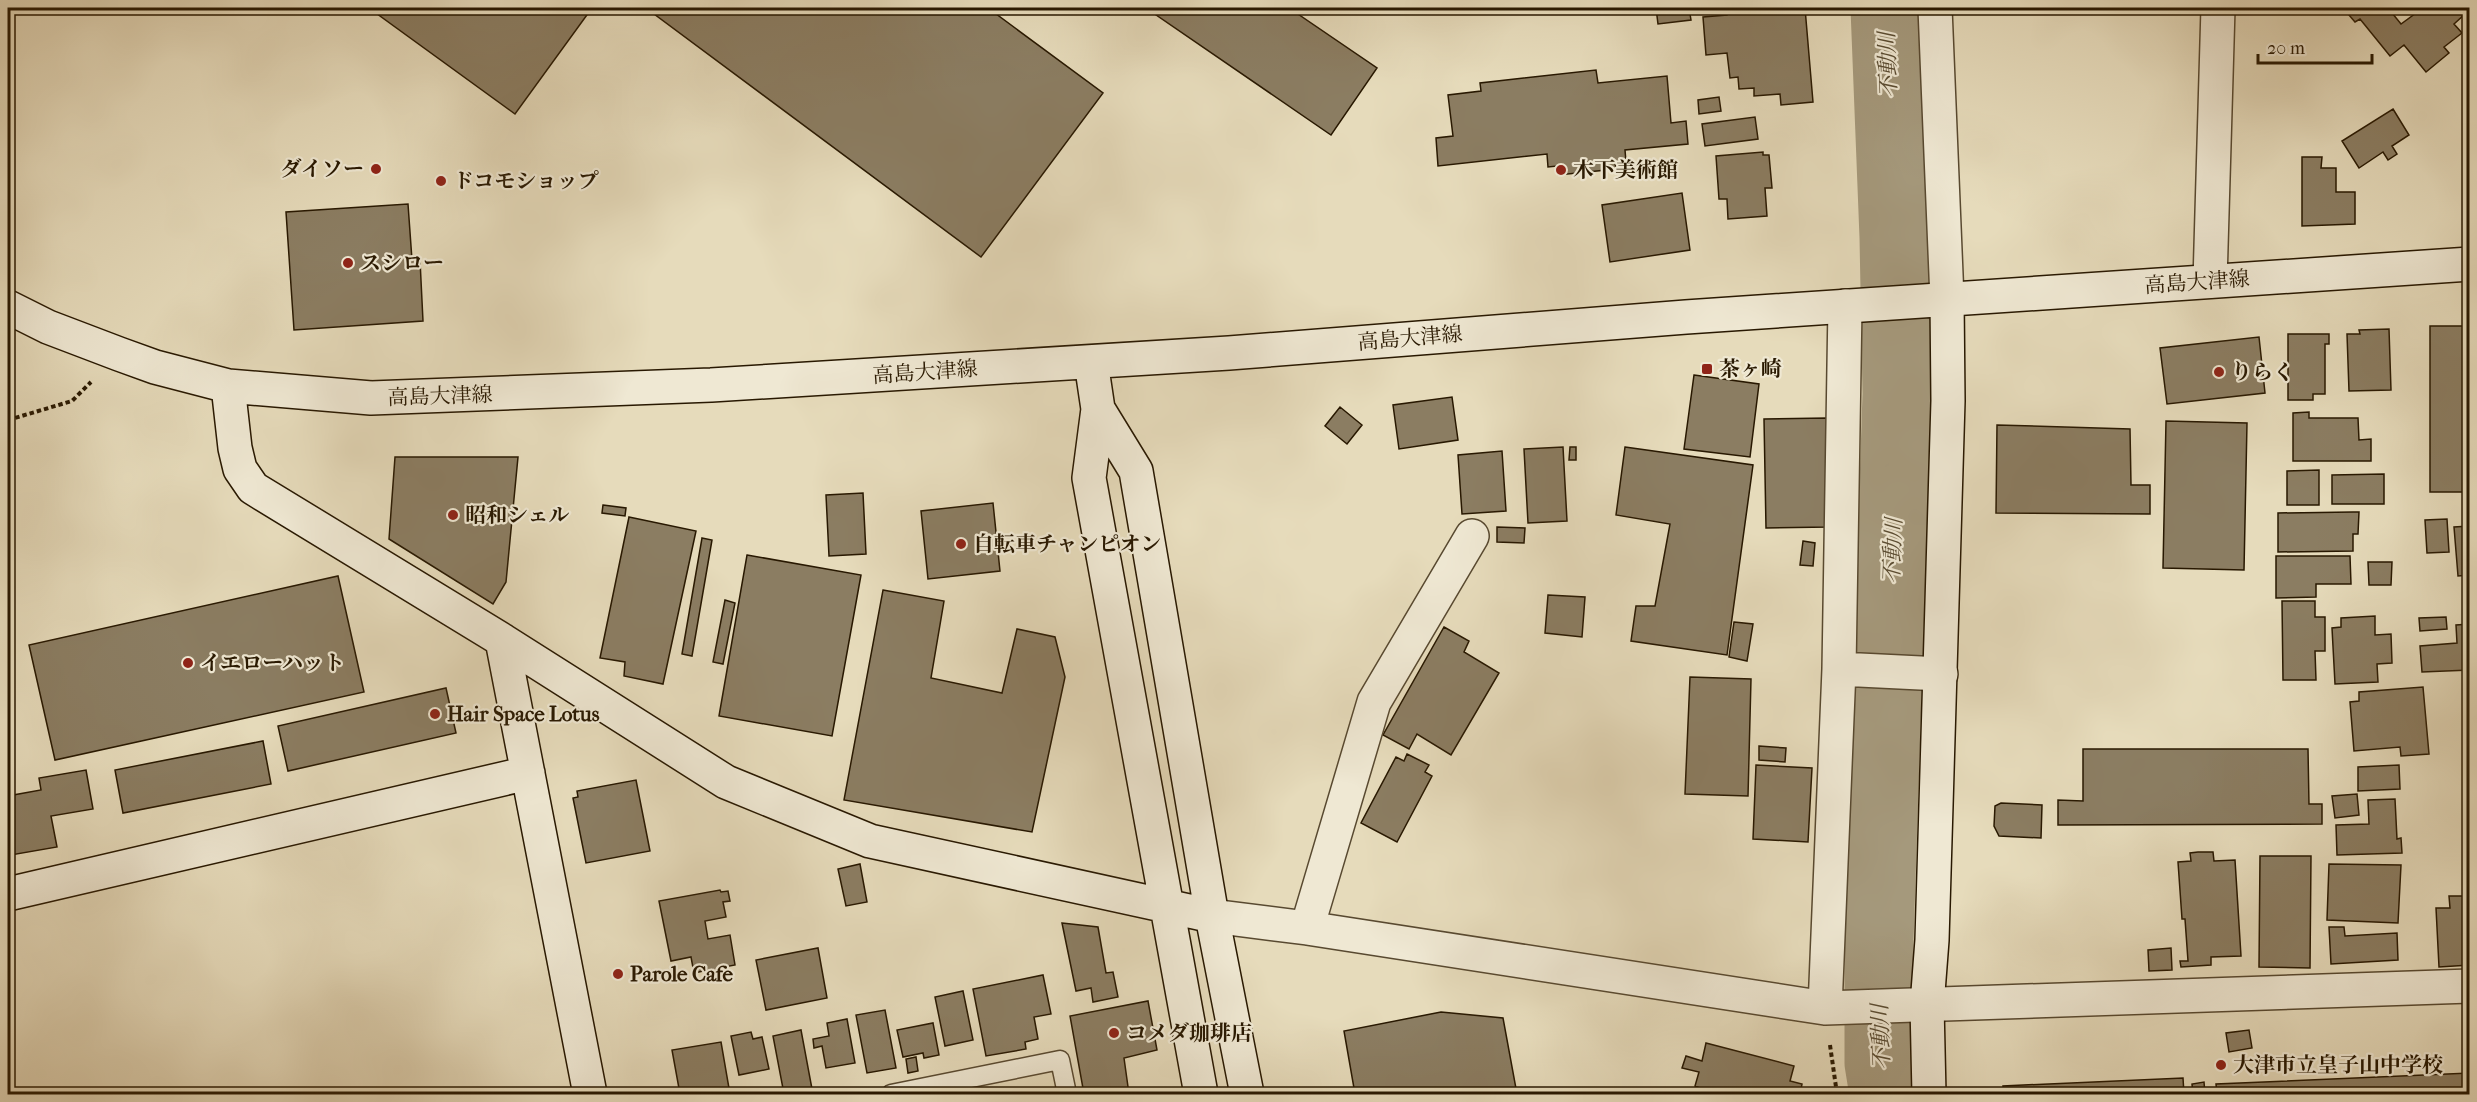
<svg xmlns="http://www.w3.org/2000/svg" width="2477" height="1102" viewBox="0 0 2477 1102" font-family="'IM FELL French Canon','Noto Serif JP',serif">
<rect width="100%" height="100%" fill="#e6dbbb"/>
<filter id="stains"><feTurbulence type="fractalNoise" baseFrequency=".00333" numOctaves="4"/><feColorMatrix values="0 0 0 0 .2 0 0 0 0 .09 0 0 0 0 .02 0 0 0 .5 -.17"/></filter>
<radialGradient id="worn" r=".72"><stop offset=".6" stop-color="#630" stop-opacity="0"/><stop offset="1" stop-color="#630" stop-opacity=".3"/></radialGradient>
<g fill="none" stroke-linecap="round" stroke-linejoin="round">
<path stroke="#a5997c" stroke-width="69" d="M1884 1094 1879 1063V942L1897 394 1894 237 1885 8"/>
</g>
<path fill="#8b7d62" stroke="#281801" stroke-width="1.5" d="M369 8H592L515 114Z
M646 8H988L1103 93 981 257Z
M1146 8H1289L1377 68 1331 135Z
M1656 8H1689L1691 20 1658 24Z
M1727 8H1805L1813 102 1781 105 1780 94 1754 96V88L1739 89 1738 77 1730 78 1727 53 1706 55 1703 17 1727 15Z
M2343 8H2388L2401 24 2423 8H2470V18L2467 20 2464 15 2454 24 2462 33 2444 47 2449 53 2426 72 2404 45 2390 56 2360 19 2355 22Z
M1596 70 1598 83 1667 76 1671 123 1686 121 1688 144 1625 150 1626 162 1615 163 1616 169 1558 175 1557 166 1548 167 1547 154 1438 166 1436 138 1453 136 1448 95 1481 91 1480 83Z
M1719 97 1721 111 1699 114 1698 100Z
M2393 109 2409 135 2392 146 2397 154 2388 160 2383 152 2359 168 2342 141Z
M1755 117 1758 139 1705 146 1702 124Z
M1763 152V155H1769L1772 188H1765L1767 216 1728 219 1727 199H1719L1716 156Z
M2302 157H2322L2321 168H2336V192H2355V224L2302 226Z
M1682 193 1690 250 1610 262 1602 205Z
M408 204 412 260H420L423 321 294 330 286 212Z
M2430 326H2470V492H2430Z
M2389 329 2391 390 2349 391 2347 334H2360L2359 330Z
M2288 334H2329V344H2325V394H2313V400H2288Z
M2259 337 2265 393 2167 404 2160 348Z
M1694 375 1759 384 1750 457 1684 449Z
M1452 397 1458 440 1399 449 1393 405Z
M1340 407 1362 425 1347 444 1325 426Z
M2309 412V418H2358L2359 440 2371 439V461H2293V413Z
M1827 418 1829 527 1766 528 1764 419Z
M2166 421 2247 423 2244 570 2163 568Z
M1997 425 2130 429 2131 485H2150V514L1996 513Z
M1563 447 1567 521 1528 523 1524 449Z
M1570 447H1576V460H1569Z
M1625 447 1753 465 1727 655 1631 641 1636 606H1655L1670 524 1616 515Z
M1502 451 1506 511 1462 514 1458 455Z
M395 457H518L506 582 493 604 389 539Z
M2319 470V505H2287V471Z
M2384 474V504H2332V475Z
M863 493 866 554 829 556 826 495Z
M993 503 1000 571 928 579 921 511Z
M603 505 626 508 625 516 602 513Z
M2353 512H2359L2358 534H2353V551L2278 552V513Z
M629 517 696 531 663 684 624 676 625 662 600 658Z
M2447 519 2449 552 2427 553 2425 520Z
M2470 526V575L2458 576 2454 527Z
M1497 527 1525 528 1524 543 1497 542Z
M702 538 712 540 692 656 682 654Z
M1803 541 1815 543 1813 566 1800 565Z
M747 555 861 575 832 736 719 716Z
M2276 556H2350L2351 584H2316V597L2276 598Z
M2368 562H2392L2391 585H2369Z
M338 576 364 692 55 760 29 645Z
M883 590 944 601 931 678 1002 693 1017 629 1055 637 1065 677 1032 832 844 800Z
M1548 595 1585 597 1582 637 1545 633Z
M725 600 735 603 723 664 713 662Z
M2282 601H2315V617H2325V651H2315L2316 680H2283Z
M2375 616V635L2391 634 2392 663 2377 664 2378 682 2335 684 2332 628 2341 627V618Z
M2446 617 2447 629 2420 631 2419 618Z
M1734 622 1753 624 1747 661 1729 657Z
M2470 624V670L2422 672 2420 646 2457 643 2456 625Z
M1444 627 1469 641 1464 652 1499 673 1451 755 1417 734 1409 749 1383 735Z
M1690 677 1751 679 1748 796 1685 794Z
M2423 687 2429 754 2401 756 2400 747 2354 751 2350 702 2359 701V692Z
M446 688 456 733 288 771 278 726Z
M263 741 271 784 123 813 115 770Z
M1759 746 1786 748 1785 762 1759 760Z
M2083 749H2308L2309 804H2322V824L2058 825V800L2083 801Z
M1407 754 1429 765 1425 772 1432 776 1397 842 1361 823 1396 757 1404 761Z
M1756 765 1812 768 1808 842 1753 839Z
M2399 765 2400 789 2358 791V767Z
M86 770 93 809 51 816 57 847 11 855 8 836V796L41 790 39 778Z
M636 780 650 851 586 863 573 798 578 797 577 791Z
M2357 794 2359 815 2335 818 2332 796Z
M2395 799 2397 839 2401 838 2402 853 2337 855 2336 825 2369 824 2368 800Z
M2001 803 2042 805 2041 838 1999 836 1994 826 1995 806Z
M2198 852H2213L2214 861 2235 860 2241 956 2211 957V965L2181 967 2180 961H2188L2185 919H2182L2178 862 2191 861 2190 853Z
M2260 856H2311L2310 968 2259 967Z
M860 864 867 902 846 906 838 869Z
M2329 864 2401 865 2398 923 2327 920Z
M720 890 721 892 728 891 730 901 723 902 726 917 705 921 708 939 730 935 735 965 719 968V972L713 973 712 969 694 973 691 957 671 961 659 901Z
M2449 896H2470V965L2439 967 2436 908H2450Z
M1062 923 1098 927 1106 973 1113 972 1118 997 1093 1002 1091 988 1076 991Z
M2329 927H2344L2345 936 2397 933 2398 960 2331 964Z
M818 948 827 998 766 1010 756 960Z
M2171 948 2172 970 2149 971 2148 950Z
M1043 975 1051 1014 1034 1017 1038 1039 1025 1042 1026 1049 986 1056 973 989Z
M963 991 973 1040 945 1046 935 997Z
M1148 1001 1157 1050 1124 1058 1129 1094H1084L1070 1016Z
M885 1010 896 1068 867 1073 856 1015Z
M1441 1012 1503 1018 1517 1094H1355L1344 1031Z
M847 1019 855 1063 826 1068 822 1046 814 1048 813 1039 829 1036 827 1023Z
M933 1023 939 1055 924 1058 923 1053 903 1057 897 1030Z
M801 1030 812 1089 784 1094 773 1036Z
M2249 1030 2252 1048 2229 1052 2226 1033Z
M751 1032 753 1039 762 1037 769 1069 739 1075 731 1036Z
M721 1042 730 1094H680L672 1050Z
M1706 1043 1794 1066 1790 1081 1802 1084 1800 1094H1698L1700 1088 1695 1086 1699 1072 1682 1068 1686 1056 1702 1061Z
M916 1057 918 1071 908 1073 906 1059Z
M2470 1073V1094H2217L2216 1084Z
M2183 1078 2184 1094H2004L2003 1086Z
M2204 1082 2205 1094H2193L2192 1084Z"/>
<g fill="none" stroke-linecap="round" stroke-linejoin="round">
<g stroke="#584930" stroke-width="21">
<path id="lane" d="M891 1094 1060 1060 1067 1094"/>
</g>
<g stroke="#584930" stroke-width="36">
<path id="street" d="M1935 8 1947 299
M2210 281 2218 8
M1839 669 1941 674
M1212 916 1307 928 1825 1008 2470 986
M1307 928 1374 702 1472 536
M1825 1008 1839 669 1845 306"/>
</g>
<g stroke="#281801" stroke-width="36">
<path id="secondary" d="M8 307 48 327 119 354 155 367 228 386 371 398 711 385 1229 353 1686 317 2470 264
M1091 362 1098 409 1089 478 1201 1094
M228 386 235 448 240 469 253 488 502 640 726 782 870 841 1212 916
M1098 409 1136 471 1212 916 1247 1094
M502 640 590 1094
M8 894 528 773
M1929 1094 1927 1005 1932 940 1948 401 1947 299"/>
</g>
<path stroke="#281801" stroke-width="4" stroke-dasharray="4.5 3" stroke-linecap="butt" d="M8 420 72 401 91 382
M1830 1045 1837 1094"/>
<use href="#lane" stroke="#efe8d3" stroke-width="18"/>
<use href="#street" stroke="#efe8d3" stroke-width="33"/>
<use href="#secondary" stroke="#efe8d3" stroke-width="33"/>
</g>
<g fill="#8f2418" stroke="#efe8d3" stroke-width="2">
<circle cx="376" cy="169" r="6"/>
<circle cx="1561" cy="170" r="6"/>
<circle cx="441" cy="181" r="6"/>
<circle cx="348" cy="263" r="6"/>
<rect x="1701" y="363" width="12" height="12" rx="3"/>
<circle cx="2219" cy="372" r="6"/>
<circle cx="453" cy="515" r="6"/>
<circle cx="961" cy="544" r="6"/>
<circle cx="188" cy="663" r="6"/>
<circle cx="435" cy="714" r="6"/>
<circle cx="618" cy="974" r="6"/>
<circle cx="1114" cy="1033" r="6"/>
<circle cx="2221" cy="1065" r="6"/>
</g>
<g text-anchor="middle" stroke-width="4.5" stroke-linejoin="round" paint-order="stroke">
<g font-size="21" font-weight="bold" fill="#281801" stroke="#efe8d3" text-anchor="start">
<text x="364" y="176" text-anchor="end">ダイソー</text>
<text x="1573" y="177">木下美術館</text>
<text x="453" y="188">ドコモショップ</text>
<text x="360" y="270">スシロー</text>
<text x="1719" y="376">茶ヶ崎</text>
<text x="2231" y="379">りらく</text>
<text x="465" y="522">昭和シェル</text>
<text x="973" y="551">自転車チャンピオン</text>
<text x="200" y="670">イエローハット</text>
<text x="447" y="721">Hair Space Lotus</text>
<text x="630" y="981">Parole Cafe</text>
<text x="1126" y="1040">コメダ珈琲店</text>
<text x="2233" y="1072">大津市立皇子山中学校</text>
</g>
<g font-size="21" fill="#281801" stroke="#efe8d3">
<text transform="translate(2197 282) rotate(-4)" y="7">高島大津線</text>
<text transform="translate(1410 338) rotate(-5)" y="7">高島大津線</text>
<text transform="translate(925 372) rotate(-4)" y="7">高島大津線</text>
<text transform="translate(440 396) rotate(-2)" y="7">高島大津線</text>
</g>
<g font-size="22" font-style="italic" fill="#5a4c32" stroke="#efe8d3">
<text transform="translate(1887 65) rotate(-92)" y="8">不動川</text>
<text transform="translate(1892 551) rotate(-88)" y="8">不動川</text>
<text transform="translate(1880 1037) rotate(-92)" y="8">不動川</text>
</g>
</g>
<rect width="2477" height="1102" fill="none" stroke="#e6dbbb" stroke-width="30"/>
<rect x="9" y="9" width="2459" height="1084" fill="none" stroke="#281801" stroke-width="3"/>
<rect x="15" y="15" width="2447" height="1072" fill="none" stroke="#281801" stroke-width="1.5"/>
<path d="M2258 54v9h114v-9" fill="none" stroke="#281801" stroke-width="3"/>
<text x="2267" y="54" font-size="18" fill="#281801" stroke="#efe8d3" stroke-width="4.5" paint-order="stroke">20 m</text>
<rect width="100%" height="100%" filter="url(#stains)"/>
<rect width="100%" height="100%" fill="url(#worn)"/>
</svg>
